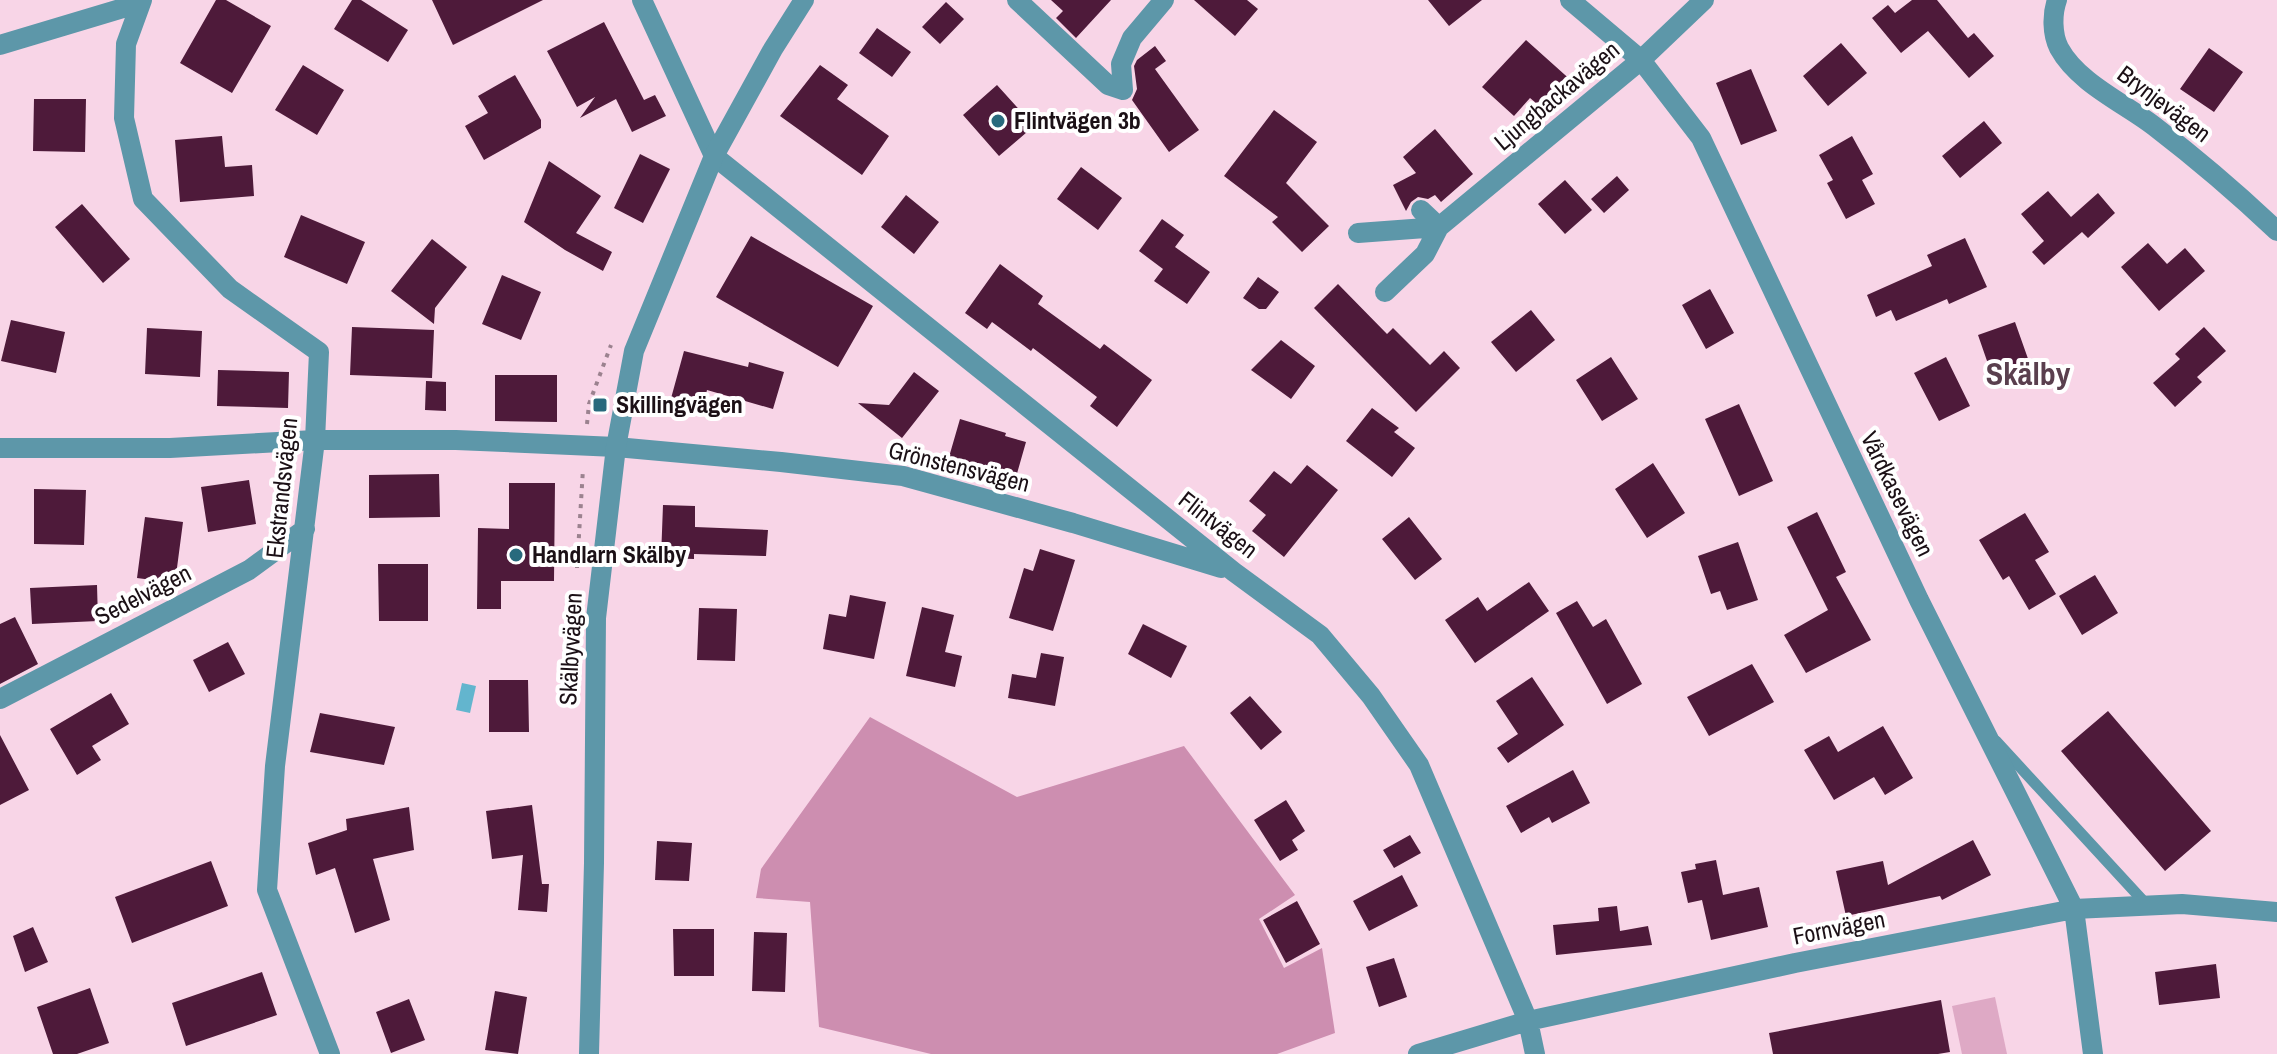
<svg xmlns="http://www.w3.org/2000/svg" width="2277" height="1054" viewBox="0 0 2277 1054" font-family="'Archivo Narrow',sans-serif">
<rect width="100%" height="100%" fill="#f8d5e7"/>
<path fill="#dea9c5" d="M1995 997 2007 1054H1962L1952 1006Z"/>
<path fill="#cd8eb0" d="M870 717 1017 797 1184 746 1295 895 1259 919 1284 968 1322 948 1335 1033 1277 1054H931L819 1027 810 902 756 898 761 869Z"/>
<path fill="#63b5ce" d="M462 683 476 686 470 713 456 710Z"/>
<path fill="#4e1a3a" d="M216 0H226L271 26 232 93 180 63Z
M352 0H361L408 30 388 62 334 29Z
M432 0H543L453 45Z
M1051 0H1111L1076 38 1056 18 1063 11Z
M1194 0H1247L1258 9 1235 36Z
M1428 0H1482L1449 26Z
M1912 0H1937L1968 38 1974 33 1994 56 1969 78 1928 31 1901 53 1872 18 1888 5 1895 13Z
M946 2 964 19 940 44 922 27Z
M604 22 644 100 655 95 666 116 632 132 616 99 580 118 595 97 577 107 547 51Z
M877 28 911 52 892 77 859 53Z
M1526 40 1574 83 1548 113 1530 98 1514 116 1482 87Z
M1841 43 1867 73 1828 106 1803 76Z
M1155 46 1166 61 1155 69 1199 130 1169 152 1132 100 1137 89 1134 66 1137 60Z
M2209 48 2243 72 2214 112 2180 89Z
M303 65 344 90 317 135 275 110Z
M820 65 848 85 837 99 889 136 862 175 780 116Z
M1751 69 1777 131 1741 145 1716 83Z
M515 75 541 120V128L484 160 465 126 488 113 478 96Z
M997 85 1034 126 999 156 963 115Z
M34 99H86L85 152 33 151Z
M1274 110 1317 142 1286 183 1329 226 1302 252 1272 222 1278 217 1224 176Z
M1984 121 2002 143 1960 178 1942 156Z
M1435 129 1473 174 1441 202 1435 195 1428 199 1418 197 1411 202 1406 211 1393 185 1416 173 1403 157Z
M222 136 225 167 252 165 254 196 180 202 175 140Z
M1852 136 1873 174 1862 180 1875 204 1846 219 1827 183 1833 180 1819 155Z
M640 154 670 169 643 223 614 208Z
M549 161 601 196 576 233 612 252 603 271 565 250 524 222Z
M1081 167 1122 198 1098 230 1057 199Z
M1617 176 1629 190 1604 213 1591 199Z
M1565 180 1592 210 1565 234 1538 204Z
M2048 191 2071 217 2098 193 2115 213 2088 238 2082 232 2044 265 2032 252 2044 241 2021 214Z
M906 195 939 222 914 254 881 227Z
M82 204 130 259 103 283 55 227Z
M301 215 365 242 347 284 284 257Z
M1162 219 1184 235 1175 247 1210 272 1187 304 1154 281 1163 269 1139 251Z
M751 236 873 306 838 367 716 297Z
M1965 238 1987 287 1949 304 1947 299 1896 321 1891 310 1876 317 1867 295 1932 266 1927 255Z
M432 239 467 267 435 308 434 324 391 291Z
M2148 243 2167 264 2185 248 2205 271 2159 311 2121 267Z
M1000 264 1043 296 1038 304 1100 349 1104 344 1152 380 1117 427 1090 406 1097 397 1033 348 1031 351 992 322 987 329 965 313Z
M502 275 541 292 521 340 482 324Z
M1258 277 1279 292 1266 309H1259L1243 298Z
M1338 284 1387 334 1393 328 1430 365 1444 351 1460 368 1416 412 1314 308Z
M1710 289 1734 333 1706 349 1682 305Z
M1531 310 1555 340 1516 372 1491 342Z
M11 320 65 332 56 373 1 361Z
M2015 322 2032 370 1995 384 1978 335Z
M352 327 434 330 432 378 350 375Z
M2204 327 2226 351 2197 377 2202 382 2175 407 2153 383 2180 359 2175 354Z
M147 328 202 331 200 377 145 374Z
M1281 340 1315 366 1291 399 1251 370Z
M684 351 748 367 749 362 784 372 773 409 707 390 702 410 670 402Z
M1611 357 1638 399 1602 421 1576 380Z
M1946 357 1970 406 1939 421 1914 373Z
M218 370 289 372 288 408 217 406Z
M914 372 939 391 902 438 858 403 889 405Z
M495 375H557V422L495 421Z
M426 381 446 382V411L425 410Z
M1739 404 1773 481 1739 496 1705 419Z
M1372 408 1399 428 1394 432 1415 448 1392 477 1346 441Z
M960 419 1006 433 1005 436 1026 442 1016 477 949 457Z
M1653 463 1685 513 1647 538 1615 489Z
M1307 465 1338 490 1284 557 1252 531 1266 515 1249 501 1274 471 1291 484Z
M439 474 440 517 369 518V475Z
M249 480 256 524 208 532 201 487Z
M509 483H555L554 581H501V609H477L478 528 509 529Z
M34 489 86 490 84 545 34 544Z
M663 505 695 506V527L768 530 766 556 694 554V559L661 558Z
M1817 512 1846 572 1836 577 1871 640 1806 673 1784 635 1828 610 1787 527Z
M2025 513 2049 552 2035 560 2056 594 2029 610 2009 576 2003 580 1979 540Z
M145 517 183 522 175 583 137 578Z
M1409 517 1442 559 1415 580 1382 539Z
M1738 542 1758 600 1727 610 1720 591 1711 594 1698 556Z
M1040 549 1075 560 1053 631 1009 618 1024 568 1033 571Z
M378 564H428V621H379Z
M2095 575 2118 613 2082 635 2059 596Z
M1529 582 1549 611 1475 663 1445 620 1478 597 1487 611Z
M97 585 98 621 32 624 30 588Z
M850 595 886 602 874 659 823 649 829 614 846 617Z
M1577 601 1593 627 1606 619 1642 684 1607 704 1556 613Z
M922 607 954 615 945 652 962 656 955 687 906 676Z
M699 608 737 609 735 661 697 660Z
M15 617 38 664 0 684V624Z
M1143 624 1187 646 1171 678 1128 654Z
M228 642 245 674 209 692 193 660Z
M1041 653 1064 657 1055 706 1008 698 1012 674 1036 678Z
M1752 664 1774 702 1709 736 1687 697Z
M1532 677 1564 725 1508 763 1497 748 1518 734 1496 701Z
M489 680H528L529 732H489Z
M111 693 129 724 92 746 101 760 77 775 50 729Z
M1250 696 1282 732 1261 750 1230 713Z
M2108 711 2211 831 2165 871 2061 751Z
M320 713 395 727 384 765 310 752Z
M1883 726 1913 778 1885 795 1874 777 1834 800 1804 750 1829 736 1838 752Z
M0 735 29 790 0 805Z
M1573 770 1590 803 1552 823 1549 817 1521 833 1506 806Z
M1286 800 1305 831 1292 840 1298 850 1280 861 1254 820Z
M532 805 542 884H549L547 912 518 910 523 855 492 859 486 811Z
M409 807 414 850 373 859 390 920 355 933 335 868 316 875 308 843 347 830 346 819Z
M1410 835 1421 853 1394 868 1383 850Z
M1973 840 1991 875 1942 900 1940 896 1846 916 1836 871 1883 861 1888 885Z
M657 841 692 843 689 881 655 880Z
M1716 860 1723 895 1759 887 1768 927 1711 940 1702 900 1688 903 1681 872 1696 869 1695 864Z
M211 861 228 906 132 943 115 897Z
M1402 875 1418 906 1369 931 1353 901Z
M1297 901 1320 944 1286 963 1263 920Z
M1617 906 1620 931 1648 926 1652 945 1556 955 1553 925 1599 921 1598 908Z
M33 927 48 962 25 972 13 936Z
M673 929H714V976H674Z
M754 932 787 933 785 992 752 991Z
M1394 958 1407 997 1379 1007 1366 967Z
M2216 964 2220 998 2159 1005 2155 972Z
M262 972 277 1015 186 1046 172 1003Z
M90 988 109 1043 77 1054H53L37 1007Z
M495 991 527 997 518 1054 485 1050Z
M409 999 425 1040 391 1053 376 1012Z
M1941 1000 1950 1052 1938 1054H1773L1769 1033Z"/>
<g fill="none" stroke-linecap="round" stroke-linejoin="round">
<path stroke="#9b828f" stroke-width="4" stroke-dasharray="4 6" stroke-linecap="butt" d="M587 424 589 404 611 345
M577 568 583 469"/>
<path stroke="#5d97a9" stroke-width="11" d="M1996 741 2147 905"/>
<path stroke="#5d97a9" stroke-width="20" d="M142 0 126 44 124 118 143 199 230 289 319 352 315 440 275 766 267 890 330 1054
M642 0 714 156 1234 572 1320 635 1371 696 1419 765 1528 1021 1535 1054
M1017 0 1108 85 1123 90 1121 64 1132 38 1164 0
M1570 0 1641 60 1701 138 1919 600 2074 909 2093 1054
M2057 0C2052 14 2052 34 2059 48 2078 83 2124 103 2154 126 2197 159 2238 194 2277 231
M0 45 140 3V0
M1421 210 1439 227
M1358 233 1439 227
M1385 292 1425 254 1439 227 1641 60 1704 0
M0 448H170L315 440H456L616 447 781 462 903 476 1073 523 1221 568
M0 699 249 570 305 529
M1418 1054 1528 1021 1795 963 2074 909 2182 904 2277 912"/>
<path stroke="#5d97a9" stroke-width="20" d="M589 1054 594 863 596 618 616 447 634 351 714 156 773 49 804 0"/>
</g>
<g fill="#286a7d" stroke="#fff" stroke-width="3">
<circle cx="998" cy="121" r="8"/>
<rect x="592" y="397" width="16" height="16" rx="4"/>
<circle cx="516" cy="555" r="8"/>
</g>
<g text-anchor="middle" stroke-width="8" stroke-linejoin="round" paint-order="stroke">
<g font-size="24" fill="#1b1016" stroke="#fff">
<text transform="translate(1557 96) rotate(-40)" y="8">Ljungbackavägen</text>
<text transform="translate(2164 104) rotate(37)" y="8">Brynjevägen</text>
<text transform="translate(959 467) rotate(14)" y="8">Grönstensvägen</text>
<text transform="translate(282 488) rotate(-84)" y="8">Ekstrandsvägen</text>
<text transform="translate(1897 494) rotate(64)" y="8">Vårdkasevägen</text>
<text transform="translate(1218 525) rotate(38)" y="8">Flintvägen</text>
<text transform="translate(143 595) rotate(-27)" y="8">Sedelvägen</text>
<text transform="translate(571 649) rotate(-87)" y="8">Skälbyvägen</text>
<text transform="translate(1839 928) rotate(-11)" y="8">Fornvägen</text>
</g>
<g font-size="24" font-weight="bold" fill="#1b1016" stroke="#fff" text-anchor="start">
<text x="1014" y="129">Flintvägen 3b</text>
<text x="616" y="413">Skillingvägen</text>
<text x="532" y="563">Handlarn Skälby</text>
</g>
<g font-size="32" font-weight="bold" fill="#5a3f4e" stroke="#fff">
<text x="2028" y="385">Skälby</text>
</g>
</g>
</svg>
